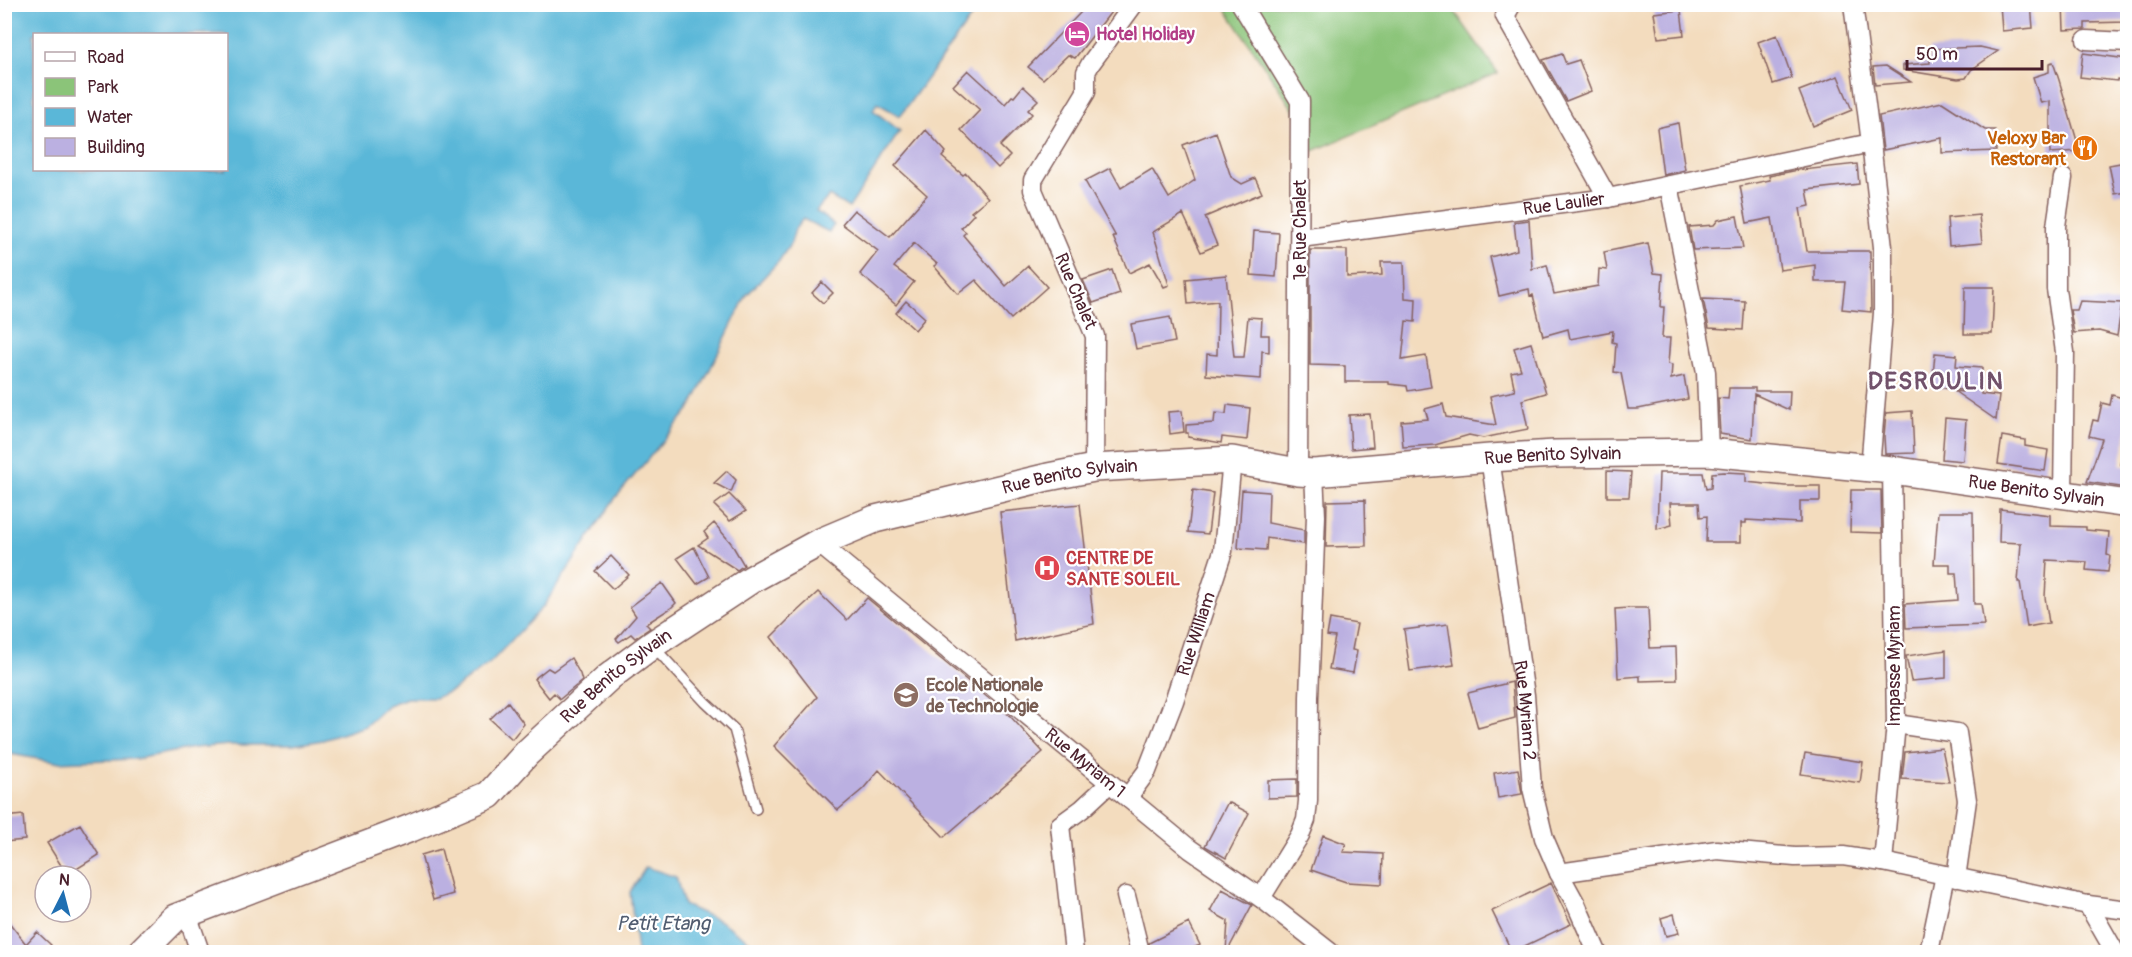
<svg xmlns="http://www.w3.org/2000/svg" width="2132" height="957" viewBox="0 0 2132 957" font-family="Pangolin,sans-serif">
<rect width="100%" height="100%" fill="#fff"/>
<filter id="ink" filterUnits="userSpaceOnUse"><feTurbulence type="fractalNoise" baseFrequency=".0167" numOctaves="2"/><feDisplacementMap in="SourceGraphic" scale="12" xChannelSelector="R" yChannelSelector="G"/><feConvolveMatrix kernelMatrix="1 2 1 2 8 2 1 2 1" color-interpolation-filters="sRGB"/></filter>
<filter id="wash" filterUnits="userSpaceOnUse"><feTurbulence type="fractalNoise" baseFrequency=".008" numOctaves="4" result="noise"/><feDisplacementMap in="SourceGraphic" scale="24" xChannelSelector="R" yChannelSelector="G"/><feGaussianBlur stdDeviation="1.35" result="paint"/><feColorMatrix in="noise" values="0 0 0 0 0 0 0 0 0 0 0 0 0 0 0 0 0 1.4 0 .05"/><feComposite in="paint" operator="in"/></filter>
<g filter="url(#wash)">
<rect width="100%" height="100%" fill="#f3dcbe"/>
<path fill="#8bc479" stroke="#6a7252" stroke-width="1.5" d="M1223 5H1450L1498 73 1306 154 1303 124Z"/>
<path fill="#5ab7d8" stroke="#526b82" stroke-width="1.5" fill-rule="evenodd" d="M4 5 5 4 980 5 900 116 877 103 873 110 900 131 849 208 829 196 816 211 834 225 829 232 803 219 795 229 791 243 779 261 746 296 692 406 613 501 543 607 491 662 453 690 435 698H407L388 705 365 726 323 740 293 745H230L193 748 136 759 55 762 5 753ZM34 34H226V170H34Z
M646 867 676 877 684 905 720 921 765 952H637L630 892Z"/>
<g id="blocks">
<path fill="#bbb0e1" d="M1073 4H1103L1111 12 1075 58 1068 55 1043 79 1028 67 1081 12Z
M2000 4H2031L2033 28 2002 31Z
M2063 4H2127V22L2085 23V29L2064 30Z
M1681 10 1684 35 1658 38 1654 13Z
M1777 35 1792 78 1773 84 1758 42Z
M1980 47 1998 51 1971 70 1966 78 1958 79 1903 70V65L1930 63 1929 49Z
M2083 53 2127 59V80L2117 79V81L2080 77Z
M1562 54 1566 64 1579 60 1591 91 1566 101 1543 60Z
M2053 62 2059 80 2080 151 2050 153V101L2041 103 2033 77 2049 72V63Z
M1886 66 1911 82 1875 85 1873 67Z
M968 70 1005 104 1012 96 1014 97 1023 86 1038 100 1028 110 1032 114 1000 146 1010 156 998 168 961 130 980 110 953 86Z
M1838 76 1852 110 1813 126 1799 91Z
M1942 102 1985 130H1995L1996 151 1942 153V138L1883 150 1879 116Z
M1678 123 1685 170 1663 175 1657 128Z
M926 130 946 152 942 157 963 175 966 173 988 198 971 212 974 214 961 228 966 232 963 235 1006 286 1028 266 1047 287 1011 319 976 280 958 294 934 266 937 264 914 243 894 267 914 282 896 305 860 274 878 251 842 224 854 210 890 237 913 211 927 195 895 166Z
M1216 132 1231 177 1242 184 1255 178 1262 193 1205 217 1217 245 1201 252 1183 214 1153 232 1169 285 1164 287 1150 263 1129 273 1113 237H1116L1085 181 1110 168 1121 188 1152 169 1169 198 1195 180 1183 145Z
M2126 162 2127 192 2115 194 2109 165Z
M1857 164 1859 184 1807 190 1810 206 1800 208 1807 251H1870L1871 312 1842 309 1845 282H1815V265L1780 270 1772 218 1747 223 1740 186 1770 180 1769 176 1803 169V170Z
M1979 215 1982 243 1949 246 1947 218Z
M1737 216 1743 248 1693 250 1689 227 1714 225 1718 220Z
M1529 220 1532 269 1547 265 1554 294 1598 286 1599 269 1607 270 1604 252 1648 243 1654 273 1663 274 1661 307H1664L1662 338H1670L1668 364 1672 365 1671 379 1684 376 1688 399 1638 409H1628L1621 373 1614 372 1616 343 1612 342 1613 331 1570 339 1568 329 1543 336 1533 295 1530 296 1529 289 1499 296 1490 257 1517 250 1514 222Z
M1254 231 1279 233 1276 277 1251 275Z
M1310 250H1347V277L1382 275 1381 262H1404L1405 298 1416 299 1415 322 1406 321 1402 360 1426 356 1431 387 1408 391 1407 386 1389 384V382H1345V366L1310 365Z
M1112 270 1120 294 1093 303 1083 280Z
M1226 275 1234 357H1244L1248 317 1262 318 1261 335H1269V352L1262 351 1261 379 1206 375 1207 354 1217 355 1218 301 1188 304 1186 279Z
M822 282 833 293 823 303 812 293Z
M1965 287H1994L1992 334H1964Z
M1703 299 1745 301 1743 330 1709 328Z
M906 301 925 318 915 330 896 313Z
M2080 301 2122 303 2117 336 2099 331 2074 333 2070 310H2077Z
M1170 317 1175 342 1136 349 1131 324Z
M1531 343 1546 393 1522 400 1528 429 1483 438 1469 435 1435 445 1403 447 1401 421 1428 419 1425 409 1443 404 1446 417 1496 425 1490 396 1515 391 1511 372 1521 370 1514 348Z
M1935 353 1957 355 1956 366 1982 368 1981 394 1999 396 1996 420 1954 391 1962 392V390L1932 387Z
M1729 388H1755V391H1790L1789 410 1754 394 1752 439 1720 434 1718 398 1728 399Z
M2112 395 2127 399V431L2120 464 2127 467V488L2087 482 2102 439 2089 436 2093 420 2098 421 2102 403 2110 405Z
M1227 405 1250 408 1247 440 1222 437 1221 443 1188 437V433H1186V425L1214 423 1215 413 1226 414Z
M1182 411 1184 432 1170 434 1168 412Z
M1912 411 1914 453 1885 454 1884 436 1886 413Z
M1370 414 1373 447 1351 449 1349 415Z
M1945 418 1966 420 1963 461 1942 459Z
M2002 436 2025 440V446L2048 450 2045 471 1998 464Z
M727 471 736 480 731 492 714 483Z
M1607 471 1631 472 1629 497H1607Z
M1724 472 1746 473V482L1785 486H1820V501H1800V523L1746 520V523H1741V542H1706L1707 516 1700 517 1699 503H1670L1672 525 1657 529 1659 473H1703L1706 489 1711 488 1712 473Z
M1193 490 1213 493 1208 534 1188 532Z
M1242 490 1269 492 1268 523 1304 530V544L1267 538 1266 550 1238 548Z
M1851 490H1881L1882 533 1850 532Z
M729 494 746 511 730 521 714 505Z
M1365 500 1366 546 1326 547 1327 501Z
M1080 504 1094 624 1015 641 1000 512Z
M2000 509 2050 515V526L2086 527V530L2109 532 2107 555 2110 556 2108 572 2086 570 2087 562 2047 560 2045 597 2049 623 2027 627 2020 582H2018L2021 543 1999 542Z
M1938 512H1973L1974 604H1981L1984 625 1906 628 1905 604 1958 600 1956 573H1950V564H1934Z
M714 523 731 543 744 565 737 570 698 545 708 538 704 532Z
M694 547 709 577 697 584 677 558Z
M611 556 629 575 613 589 595 571Z
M662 583 676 603 671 608 646 624 650 628 635 638 631 634 619 642 616 639 636 616 630 607Z
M818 592 847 620 867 598 1010 716 1043 752 944 837 879 770 863 789 838 810 774 746 817 697 771 637 793 615Z
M1631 608H1648L1650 648 1676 647 1677 680 1640 681V676L1618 678 1615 609Z
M1330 619 1357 624 1352 650 1357 651 1353 673 1329 669 1335 637 1327 636Z
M1448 624 1454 665 1410 671 1404 630Z
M1946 650V678L1911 681 1906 656Z
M571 658 580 674 582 681 560 699 554 693 549 698 534 679 548 668 553 671Z
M1512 682 1515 718 1478 728 1468 693Z
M508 702 524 724 512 739 490 719Z
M1942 748 1949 782 1902 779 1905 752Z
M1805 753 1863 762 1860 783 1801 774Z
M1518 769 1522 794 1498 798 1494 773Z
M1297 779V797L1268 798V780Z
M1228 802 1249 813 1226 858 1205 846Z
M23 815 25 840 4 842V817Z
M80 824 99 855 67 875 47 843Z
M1323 835 1346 844 1343 852 1383 854 1382 884 1346 882 1311 870Z
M441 849 453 894 433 900 421 855Z
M1551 883 1571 924 1512 952 1492 911Z
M1222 889 1252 905 1227 952H1226L1228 921 1210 911Z
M1674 914 1679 933 1666 936 1661 918Z
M4 916 26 944 37 932 51 945 44 952H4Z
M1189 923 1200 945 1184 952H1151L1149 943Z"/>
</g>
</g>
<g filter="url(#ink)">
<use href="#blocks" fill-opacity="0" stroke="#85615e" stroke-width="1.5"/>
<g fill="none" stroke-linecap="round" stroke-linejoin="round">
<g stroke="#85615e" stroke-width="12">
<path id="lane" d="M653 646 705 702 734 729 756 809"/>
</g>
<g stroke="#85615e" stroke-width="21">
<g id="street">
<path d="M1241 4 1300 101 1298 472"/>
<path d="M1853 4 1871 143"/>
<path d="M2086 40 2128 42"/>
<path d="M2063 178 2056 226V289L2065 352 2063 494"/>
<path d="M1669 185 1706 372 1709 452"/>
<path d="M1608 198 1871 143 1883 247V313L1870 468"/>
<path id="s1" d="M1300 238 1608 198 1505 16 1512 4"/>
<path id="s2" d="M1490 458 1525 695 1532 788 1544 838 1559 873 1576 904 1597 952"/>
<path d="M1094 468 1095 336 1033 190V180L1086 92V72L1091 63 1134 4"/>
<path id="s3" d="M818 543 1190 849 1261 898 1330 952"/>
<path d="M1896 724 1957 733 1967 800 1956 878"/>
<path id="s4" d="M1128 797 1147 771 1174 701 1223 551 1232 460"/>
<path d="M1883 862 1896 724 1892 470"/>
<path d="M1559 873 1717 850 1795 857 1843 856 1883 862 2088 905 2128 910"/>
<path d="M1126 896 1140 952"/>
<path d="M1261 898 1300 835 1306 820 1308 801 1309 697 1316 516 1314 473"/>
<path d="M2088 905 2115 952"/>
<path d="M187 914 200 952"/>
<path d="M1074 952 1060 825 1082 809 1110 783"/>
<path d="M1929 952 1945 875"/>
</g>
</g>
<g stroke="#85615e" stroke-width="30">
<g id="secondary">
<path id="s5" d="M141 952 175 918 411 828 489 795 527 753 609 677 652 645 752 579 818 543 875 519 1048 477 1094 468 1232 460 1298 472 1314 473 1490 458 1555 454 1709 452 1892 470 2128 504"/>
</g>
</g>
<use href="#lane" stroke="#fff" stroke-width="9"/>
<use href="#street" stroke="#fff" stroke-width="18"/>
<use href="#secondary" stroke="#fff" stroke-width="27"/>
</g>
</g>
<defs>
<g id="hotel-disc" transform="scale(1.35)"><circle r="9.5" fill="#d1479c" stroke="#fff"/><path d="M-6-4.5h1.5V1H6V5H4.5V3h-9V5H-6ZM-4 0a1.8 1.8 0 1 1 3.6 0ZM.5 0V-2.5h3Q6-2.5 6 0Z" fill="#fff"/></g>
<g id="restaurant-disc" transform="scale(1.35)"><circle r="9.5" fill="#e8710a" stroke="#fff"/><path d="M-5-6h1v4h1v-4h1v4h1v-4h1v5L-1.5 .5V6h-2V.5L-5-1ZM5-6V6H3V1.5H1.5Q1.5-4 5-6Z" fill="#fff"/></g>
<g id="hospital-disc" transform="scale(1.35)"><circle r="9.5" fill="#e0444e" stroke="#fff"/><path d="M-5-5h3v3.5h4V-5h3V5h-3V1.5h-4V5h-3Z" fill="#fff"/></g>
<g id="school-disc" transform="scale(1.35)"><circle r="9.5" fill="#8d6e63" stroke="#fff"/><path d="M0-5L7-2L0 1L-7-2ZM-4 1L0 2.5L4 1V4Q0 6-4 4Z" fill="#fff"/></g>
</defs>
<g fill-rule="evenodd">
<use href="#hotel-disc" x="1077" y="34"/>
<use href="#restaurant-disc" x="2085" y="148"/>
<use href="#hospital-disc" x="1047" y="568"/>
<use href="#school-disc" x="906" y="695"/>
</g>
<g text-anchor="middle" stroke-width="4.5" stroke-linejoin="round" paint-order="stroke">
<g font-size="18" font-weight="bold" fill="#b23c85" stroke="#fff" text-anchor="start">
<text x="1096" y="40">Hotel Holiday</text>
</g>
<g font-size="18" font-weight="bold" fill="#c56008" stroke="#fff" text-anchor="end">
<text x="2066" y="144">Veloxy Bar<tspan x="2066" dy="21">Restorant</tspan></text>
</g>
<g font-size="18" fill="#4a1f2b" stroke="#fff">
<text dy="6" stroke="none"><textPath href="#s1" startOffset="266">Rue Laulier</textPath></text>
<text transform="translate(1300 230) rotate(-90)" y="6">1e Rue Chalet</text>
<text transform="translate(1076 291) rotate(67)" y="6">Rue Chalet</text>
<text dy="6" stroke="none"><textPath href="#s5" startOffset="1550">Rue Benito Sylvain</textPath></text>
<text dy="6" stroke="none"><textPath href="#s5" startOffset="1064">Rue Benito Sylvain</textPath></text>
<text dy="6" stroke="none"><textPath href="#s5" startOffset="2036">Rue Benito Sylvain</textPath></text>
<text dy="6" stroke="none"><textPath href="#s4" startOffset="178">Rue William</textPath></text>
<text transform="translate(1894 666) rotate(-90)" y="6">Impasse Myriam</text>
<text dy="6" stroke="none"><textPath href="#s5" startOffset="560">Rue Benito Sylvain</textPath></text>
<text dy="6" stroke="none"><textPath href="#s2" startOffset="255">Rue Myriam 2</textPath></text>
<text dy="6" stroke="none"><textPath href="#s3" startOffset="346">Rue Myriam 1</textPath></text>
</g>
<g font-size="18" font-weight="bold" fill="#be3a42" stroke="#fff" text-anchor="start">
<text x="1066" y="564">CENTRE DE<tspan x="1066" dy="21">SANTE SOLEIL</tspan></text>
</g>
<g font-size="18" font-weight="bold" fill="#785e54" stroke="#fff" text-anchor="start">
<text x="926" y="691">Ecole Nationale<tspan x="926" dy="21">de Technologie</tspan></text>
</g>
<g font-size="20" font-style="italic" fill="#505c70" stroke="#fff">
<text x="663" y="930">Petit Etang</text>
</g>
<g font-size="24" font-weight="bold" letter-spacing="1.5" fill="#72526b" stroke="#fff">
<text x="1936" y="389">DESROULIN</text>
</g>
</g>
<rect width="2132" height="957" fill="none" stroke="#fff" stroke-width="24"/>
<rect x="33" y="33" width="195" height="138" fill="#ffffff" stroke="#b7a5aa" stroke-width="1.5"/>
<rect x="45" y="52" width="30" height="9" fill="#ffffff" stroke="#b7a5aa" stroke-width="1.5"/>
<text x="87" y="63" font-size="18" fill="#4a1f2b">Road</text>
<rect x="45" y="78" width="30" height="18" fill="#8bc479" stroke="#b7a5aa" stroke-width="1.5"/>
<text x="87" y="93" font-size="18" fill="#4a1f2b">Park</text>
<rect x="45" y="108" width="30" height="18" fill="#5ab7d8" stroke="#b7a5aa" stroke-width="1.5"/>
<text x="87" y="123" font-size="18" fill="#4a1f2b">Water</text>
<rect x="45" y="138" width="30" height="18" fill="#bbb0e1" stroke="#b7a5aa" stroke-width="1.5"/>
<text x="87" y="153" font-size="18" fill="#4a1f2b">Building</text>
<g transform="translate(63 894) rotate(6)"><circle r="28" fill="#ffffff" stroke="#b7a5aa" stroke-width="1.5"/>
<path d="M0-4.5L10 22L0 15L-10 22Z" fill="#1f6fb2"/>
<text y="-9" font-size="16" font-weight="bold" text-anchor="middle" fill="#4a1f2b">N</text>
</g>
<path d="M1907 60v9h135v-9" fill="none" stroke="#4a1f2b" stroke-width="3"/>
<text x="1916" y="60" font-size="18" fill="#4a1f2b" stroke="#ffffff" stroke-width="4.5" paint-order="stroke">50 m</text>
</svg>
